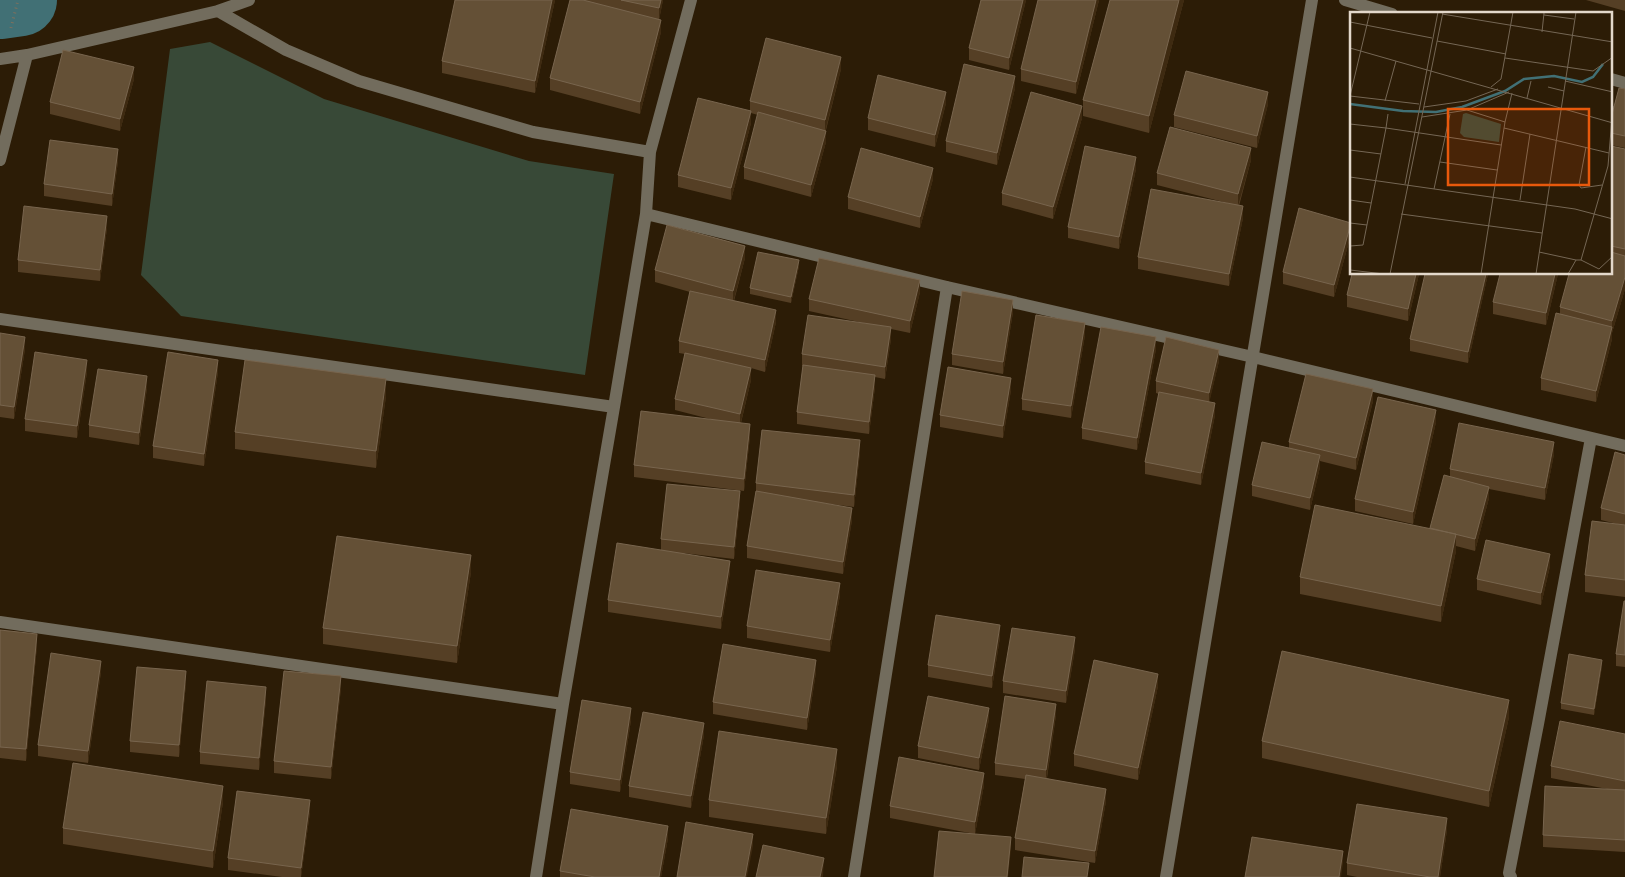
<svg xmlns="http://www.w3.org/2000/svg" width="1625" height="877" viewBox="0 0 1625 877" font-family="Quicksand,sans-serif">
<rect width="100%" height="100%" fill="#2c1c06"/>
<path fill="#384937" d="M210 42 324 99 529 161 614 174 585 375 181 316 141 275 170 49Z"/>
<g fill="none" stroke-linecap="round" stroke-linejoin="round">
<path stroke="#417075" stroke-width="72" d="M0 3 21 0"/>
<path stroke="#7d705e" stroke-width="3" stroke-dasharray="1 4" stroke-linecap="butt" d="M11 28 18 0"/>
<path stroke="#726c5d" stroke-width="12" d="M1345 0 1392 14
M218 11 249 0
M0 59 27 55 218 11 286 50 359 81 533 132 650 152
M1611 79 1625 83
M0 160 27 55
M646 214 947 287 1253 357 1625 446
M0 319 614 407
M0 622 563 704
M536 877 563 704 614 407 646 214 650 152 691 0
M854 877 947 287
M1166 877 1312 0
M1511 877 1509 873 1538 724 1591 438"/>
</g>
<path fill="#553f25" d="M555 0 535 93 442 73V61Z
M570 0H663L659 20 661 32 640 114 550 90V78Z
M981 0H1026L1009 70 969 60V48Z
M1099 0 1076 94 1021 81V69Z
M1110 0H1184L1149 133 1083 116V100Z
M1586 0H1625V11Z
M841 69 826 130V142L811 197 744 179V167L758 115 751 113V123L731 200 678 187V175L750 111V101Z
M134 79 120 131 50 114V102Z
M1015 88 997 165 946 152V141Z
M1625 89V148L1611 145V118Z
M946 103 935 147 868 130V118Z
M1268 104 1257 148 1174 127V115Z
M1082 118 1053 219 1002 205V193Z
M1611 146 1625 149V289L1612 333V339L1596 402 1541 390V378L1560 314V307L1611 274Z
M1251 160 1239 206 1243 218 1229 286 1138 269V257L1231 204 1157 185V173Z
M118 161 112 206 44 196V184Z
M1136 169 1119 249 1068 238V227Z
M933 179 920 228 848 209V197Z
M107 228 100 281 18 272V260Z
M1351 234 1334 297 1283 284V272Z
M745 258 734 301 776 322 765 372 751 368V380L741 423 750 436 744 491 634 477V465L714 420 675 410V399L685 354 679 353V341L690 292 655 282V270Z
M799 266 791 303 750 294V288Z
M1352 274H1419L1408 321 1347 307V295Z
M1488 274 1468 363 1410 351V339Z
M1558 274 1546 325 1493 314V302Z
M920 292 910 333 891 329V339L885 379 875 377V387L869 434 797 424V412L803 366H802V354L868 324 809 311V299Z
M1013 312 1003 374 952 365V354Z
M0 333 25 349 14 419 0 417Z
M1085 335 1071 418 1022 410V399Z
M1156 349 1137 450 1082 439V428Z
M1219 361 1209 402 1215 415 1201 485 1145 474V462L1159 394 1156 393V381Z
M87 372 77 438 25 431V419Z
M218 372 204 466 153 458V446Z
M147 388 139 445 89 437V425Z
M1011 390 1003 438 940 427V415Z
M386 396 376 468 235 449V432Z
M1373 401 1356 470 1320 461V467L1310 510 1252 496V485L1289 448V442Z
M1436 422 1413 524 1355 511V499Z
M860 452 854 507 822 503 852 520 843 574 747 558V546L756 494V483Z
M1554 454 1545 500 1489 489V498L1475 551 1456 546V551L1441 622 1300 594V577L1430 529 1450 477V469Z
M1625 455V597L1585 592V575L1621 525 1601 520V508Z
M740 503 734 559 683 553 730 572 721 629 608 612V600L661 550V539Z
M1550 566 1541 605 1477 590V579Z
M471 572 457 663 323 644V628Z
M840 595 830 652 747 638V626Z
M1625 601V667L1616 666V654Z
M0 630 37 646 26 761 0 758Z
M1000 637 992 688 928 677V665Z
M1075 649 1066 703 1003 693V681Z
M1602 666 1594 715 1561 709V703Z
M101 672 88 763 38 756V745Z
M816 672 807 730 713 714V702Z
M186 683 179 757 130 752V741Z
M1158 686 1138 780 1074 766V754Z
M341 688 331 779 274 773V761Z
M266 699 259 770 200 764V752Z
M1056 715 1047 778 1106 801 1095 863 1015 850V838L1025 779 995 775V763Z
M1509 717 1489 807 1262 758V741Z
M989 719 979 770 918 758V746Z
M631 720 620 792 570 784V772Z
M1625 734V852L1543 847V835L1607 789 1551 778V766Z
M704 735 691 808 629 797V786Z
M837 766 826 834 709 817V800Z
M984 785 975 834 890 818V806Z
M223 802 213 868 63 844V828Z
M310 812 301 877H282L228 870V858Z
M1447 830 1440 877H1357L1347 875V863Z
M668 838 661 877H560V871Z"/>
<path fill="#3e2a11" d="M552 0H555L535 93V81Z
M661 0H663L659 20V8Z
M1023 0H1026L1009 70V58Z
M1096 0H1099L1076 94V82Z
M1179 0H1184L1149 133V116Z
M661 20V32L640 114V102Z
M841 57V69L825 132V120Z
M134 67V79L120 131V119Z
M1015 76V88L997 165V153Z
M946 92V103L935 147V135Z
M1268 92V104L1257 148V136Z
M1082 106V118L1053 219V207Z
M751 111V123L731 200V188Z
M826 131V142L811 197V185Z
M1251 148V160L1238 206V194Z
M118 149V161L112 206V194Z
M1136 157V169L1119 249V237Z
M933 168V179L920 228V217Z
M1243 206V218L1229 286V274Z
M107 216V228L100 281V270Z
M1351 223V234L1334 297V285Z
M745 246V258L733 303V291Z
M799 260V266L791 303V297Z
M1416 274H1419L1408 321V309Z
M1486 274H1488L1468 363V352Z
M1555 274H1558L1546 325V313Z
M1625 277V289L1612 333V321Z
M920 280V292L910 333V321Z
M1013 300V312L1003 374V362Z
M776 310V322L765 372V360Z
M1085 323V335L1071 418V406Z
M891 327V339L885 379V367Z
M1612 327V339L1596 402V391Z
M25 337V349L14 419V407Z
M1156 337V349L1137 450V438Z
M1219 350V361L1209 404V393Z
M87 360V372L77 438V426Z
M218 360V372L204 466V454Z
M751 368V380L740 426V414Z
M875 375V387L869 434V422Z
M147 376V388L139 445V433Z
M1011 378V390L1003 438V426Z
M386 379V396L376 468V451Z
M1373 389V401L1356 470V458Z
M1215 403V415L1201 485V473Z
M1436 410V422L1413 524V512Z
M750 424V436L744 491V479Z
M860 440V452L854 507V495Z
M1554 442V454L1545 500V488Z
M1320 455V467L1310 510V498Z
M1489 487V498L1475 551V539Z
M740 491V503L734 559V547Z
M852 508V520L843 574V562Z
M1456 534V551L1441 622V606Z
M1550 554V566L1541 605V593Z
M471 555V572L457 663V646Z
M730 561V572L721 629V617Z
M840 583V595L830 652V640Z
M1000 625V637L992 688V676Z
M37 634V646L26 761V749Z
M1075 637V649L1066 703V691Z
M816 660V672L807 730V718Z
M1602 660V666L1594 715V709Z
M101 661V672L88 763V751Z
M186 671V683L179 757V745Z
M1158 674V686L1138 780V768Z
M341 676V688L331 779V767Z
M266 687V699L259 770V758Z
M1509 700V717L1489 807V791Z
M1056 704V715L1046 782V770Z
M631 708V720L620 792V780Z
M989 708V719L979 770V758Z
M704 723V735L691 808V796Z
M837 749V766L826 834V818Z
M984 773V785L975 834V822Z
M223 786V802L213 868V851Z
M1106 789V801L1095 863V851Z
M310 800V812L301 877V868Z
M1447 818V830L1440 877H1438Z
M668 826V838L661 877H659Z
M753 834V846L747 877H745Z
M1011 837V849L1008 877H1007Z
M1343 851V863L1341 877H1339Z
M824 858 823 877H820Z"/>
<path fill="#645036" stroke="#78654e" d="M455 0H552L535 81 442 61Z
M570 0H583L661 20 640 102 550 78Z
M621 0H661L659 8Z
M981 0H1023L1009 58 969 48Z
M1038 0H1096L1076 82 1021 69Z
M1110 0H1179L1149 116 1083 100Z
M766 38 841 57 825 120 750 101Z
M63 50 134 67 120 119 50 102Z
M964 64 1015 76 997 153 946 141Z
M1186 71 1268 92 1257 136 1174 115Z
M878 75 946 92 935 135 868 118Z
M1619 88 1625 89V136L1611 133V118Z
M1031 92 1082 106 1053 207 1002 193Z
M698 98 751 111 731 188 678 175Z
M758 112 826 131 811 185 744 167Z
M1170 127 1251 148 1238 194 1157 173Z
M50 140 118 149 112 194 44 184Z
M1085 146 1136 157 1119 237 1068 227Z
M1611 146 1625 149V249L1611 246Z
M861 148 933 168 920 217 848 197Z
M1151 189 1243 206 1229 274 1138 257Z
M24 206 107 216 100 270 18 260Z
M1299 208 1351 223 1334 285 1283 272Z
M667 225 745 246 733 291 655 270Z
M758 252 799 260 791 297 750 288Z
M1611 252 1625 256V277L1612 321 1560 307 1569 274H1611Z
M819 258 920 280 910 321 809 299Z
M1352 274H1416L1408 309 1347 295Z
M1425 274H1486L1468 352 1410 339Z
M1500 274H1555L1546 313 1493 302Z
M690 291 776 310 765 360 679 341Z
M962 291 1013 300 1003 362 952 354Z
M1556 313 1612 327 1596 391 1541 378Z
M808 315 891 327 885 367 802 354Z
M1036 315 1085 323 1071 406 1022 399Z
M1101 327 1156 337 1137 438 1082 428Z
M0 333 25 337 14 407 0 405Z
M1166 337 1219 350 1209 393 1156 381Z
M35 352 87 360 77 426 25 419Z
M168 352 218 360 204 454 153 446Z
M685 353 751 368 740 414 675 399Z
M245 360 386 379 376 451 235 432Z
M803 365 875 375 869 422 797 412Z
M948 367 1011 378 1003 426 940 415Z
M98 369 147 376 139 433 89 425Z
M1306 374 1373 389 1356 458 1289 442Z
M1159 392 1215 403 1201 473 1145 462Z
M1378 397 1436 410 1413 512 1355 499Z
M641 411 750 424 744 479 634 465Z
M1459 423 1554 442 1545 488 1450 469Z
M762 430 860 440 854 495 756 483Z
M1262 442 1320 455 1310 498 1252 485Z
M1615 452 1625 455V514L1601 508Z
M1444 475 1489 487 1475 539 1430 528Z
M667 484 740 491 734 547 661 539Z
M756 491 852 508 843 562 747 546Z
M1315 505 1456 534 1441 606 1300 577Z
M1592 521 1625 525V580L1585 575Z
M337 536 471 555 457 646 323 628Z
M1486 540 1550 554 1541 593 1477 579Z
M617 543 730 561 721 617 608 600Z
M756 570 840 583 830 640 747 626Z
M1624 601H1625V655L1616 654Z
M936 615 1000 625 992 676 928 665Z
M1012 628 1075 637 1066 691 1003 681Z
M0 630 37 634 26 749 0 747Z
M723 644 816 660 807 718 713 702Z
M1282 651 1509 700 1489 791 1262 741Z
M51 653 101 661 88 751 38 745Z
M1569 654 1602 660 1594 709 1561 703Z
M1094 660 1158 674 1138 768 1074 754Z
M137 667 186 671 179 745 130 741Z
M284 671 341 676 331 767 274 761Z
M207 681 266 687 259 758 200 752Z
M928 696 989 708 979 758 918 746Z
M1005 696 1056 704 1046 770 995 763Z
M582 700 631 708 620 780 570 772Z
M643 712 704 723 691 796 629 786Z
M1560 721 1625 734V781L1551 766Z
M719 731 837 749 826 818 709 800Z
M899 757 984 773 975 822 890 806Z
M73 763 223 786 213 851 63 828Z
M1026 775 1106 789 1095 851 1015 838Z
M1545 786 1625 790V840L1543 835Z
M237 791 310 800 301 868 228 858Z
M1357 804 1447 818 1438 877H1430L1347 863Z
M571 809 668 826 659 877H595L560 871Z
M686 822 753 834 745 877H677Z
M939 831 1011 837 1007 877H934Z
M1252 837 1343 851 1339 877H1245Z
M763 845 824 858 820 877H756Z
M1024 857 1089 863 1087 877H1022Z"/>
<g transform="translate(1350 12)">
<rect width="262" height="262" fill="#2c1c06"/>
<path d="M116 101 151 112 149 130 114 125 110 121 113 102Z" fill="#384937"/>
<path fill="none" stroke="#417075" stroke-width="2.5" d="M0 92 53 99 86 100 112 95 155 79 174 67 204 64 232 70 243 65 253 52"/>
<path fill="none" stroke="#756755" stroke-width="1" d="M92 2 263 30M194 3 224 7M0 10 82 26M192 20 194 1M87 29 156 42M0 36 263 111M155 46 243 59 263 45M215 69 263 80M141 75 151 67 163 0M198 75 214 79M0 84 20 0M0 84 69 92M177 86 181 69M35 89 46 49M74 95 116 89 148 77M117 98 159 80M38 102 36 116 151 133M72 105 117 98 155 110M0 112 36 116 13 233 0 234M154 116 259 141M236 135 229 173 231 176 252 173M0 138 31 142M90 150 147 158M0 165 225 197 263 207M55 172 88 0M84 177 100 102M0 188 21 191M170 188 180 122M51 202 192 221M0 211 17 213M189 240 226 248M231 248 249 257 263 244M0 258 34 262M40 262 93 0M131 262 155 110 162 81M186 262 226 0M218 262 226 248H231L258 154 263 94"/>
<path fill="#e8590c" fill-opacity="0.15" stroke="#e8590c" stroke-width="2.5" d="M98 97H239V173H98Z"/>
<rect width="262" height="262" fill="none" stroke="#e3d8cb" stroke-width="2.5"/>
</g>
</svg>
